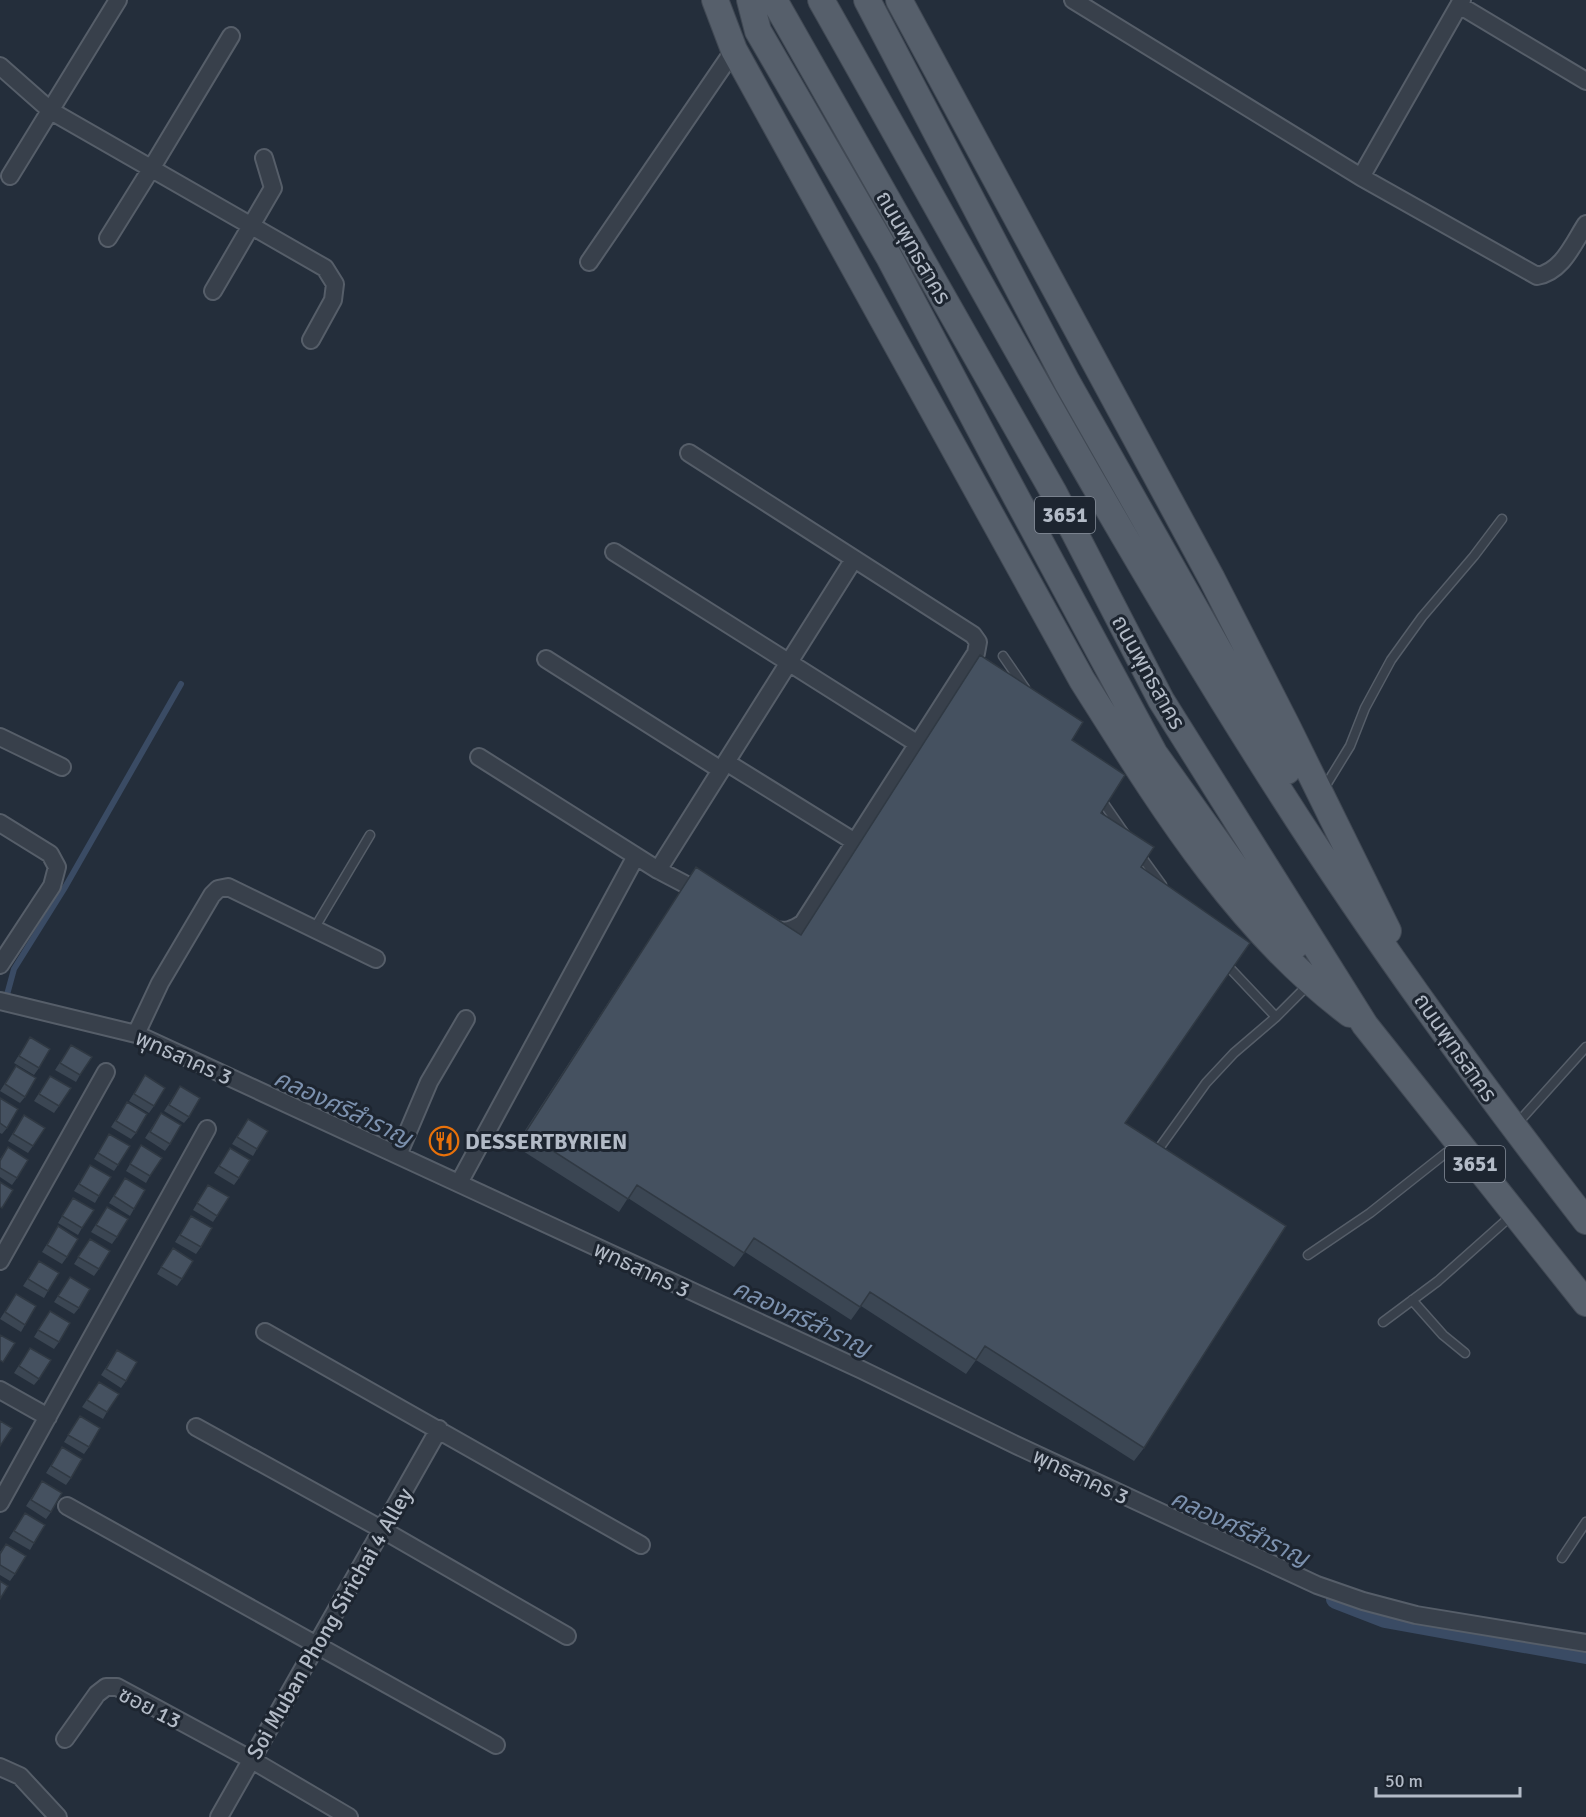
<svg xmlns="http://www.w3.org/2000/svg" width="1586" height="1817" viewBox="0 0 1586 1817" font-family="Signika,'Noto Sans Thai',sans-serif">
<rect width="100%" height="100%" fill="#242e3b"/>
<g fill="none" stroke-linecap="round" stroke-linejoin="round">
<path stroke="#3a4b64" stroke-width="6" d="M5 1002 14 969 64 889 181 684"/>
<path stroke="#3a4b64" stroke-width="20" d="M1336 1599 1385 1618 1586 1654"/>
<g stroke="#565e69" stroke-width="11">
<path id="lane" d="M1003 656 1025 688
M1323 790 1350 746 1365 708 1391 660 1422 617 1474 556 1502 519
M1100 798 1125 834
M1138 852 1162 885
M314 929 370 835
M1225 963 1276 1017
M1516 1125 1586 1047
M1155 1154 1206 1083 1234 1053 1276 1017 1309 984
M1308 1255 1370 1213 1456 1145
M1412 1300 1443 1335 1465 1353
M1383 1322 1438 1281 1511 1216
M1562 1558 1586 1522"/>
</g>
<g stroke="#565e69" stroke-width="20">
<path id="street" d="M1073 0 1361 177 1537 276C1562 272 1573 244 1586 224
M1459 5 1586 81
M0 66 51 111 325 268 335 284 333 300 311 340
M10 176 118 0
M1361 177 1462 0
M108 238 151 169 231 36
M589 262 734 50
M213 291 273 188 264 158
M689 453 973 635 978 642 976 653 803 923C793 930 785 933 773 929
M614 552 918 744
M546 659 721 770
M0 737 62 767
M479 757 658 870 702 893
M726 762 855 842
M0 823 50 854 57 867 52 886 0 965
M658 870 854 559
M0 1001 136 1034 862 1370 1018 1446 1317 1585 1363 1601 1416 1615 1586 1643
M136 1034 160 983 212 895 218 889 228 887 376 959
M398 1155 429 1082 466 1019
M459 1183 636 856
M0 1261 106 1072
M265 1332 641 1545
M0 1390 48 1417
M196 1427 383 1530 567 1636
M0 1503 207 1129
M67 1506 496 1745
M65 1739 97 1694 106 1687H117L252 1760 349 1817
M0 1767 20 1776 58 1817
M219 1817 439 1429"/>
</g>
<g stroke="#414954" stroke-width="28">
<path id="primary" d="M715 0 734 50 1082 680C1158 800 1235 928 1350 1014
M750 0 758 31 889 257 994 456 1154 753 1243 878 1296 945
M774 0 1054 493 1161 700 1365 1025 1586 1303
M821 0C971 265 1115 534 1279 790 1374 939 1478 1082 1586 1221
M867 0 1067 382 1287 771
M899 0 1212 579 1287 726 1388 931"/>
</g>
<use href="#lane" stroke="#38404b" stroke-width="8"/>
<use href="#street" stroke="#38404b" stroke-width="16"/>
<use href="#primary" stroke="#565f6b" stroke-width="26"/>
</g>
<path fill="#3b4653" d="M980 655 1072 740 1101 813 1141 867 1125 1123 1144 1448 1134 1461 976 1360 966 1374 861 1306 851 1320 745 1252 734 1267 628 1198 619 1212 515 1146 696 867 801 934Z
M30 1037 39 1068 34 1075 14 1063Z
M71 1045 80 1075 76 1082 55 1070Z
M16 1066 25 1097 20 1103 0 1091Z
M145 1075 154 1106 149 1113 129 1101Z
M50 1076 59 1106 54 1113 34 1101Z
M180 1086 189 1117 184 1123 164 1111Z
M0 1098 7 1128 2 1134 0 1133Z
M127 1102 136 1133 131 1139 111 1127Z
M161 1113 170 1144 165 1151 145 1138Z
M24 1115 33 1146 28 1153 8 1141Z
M248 1119 257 1149 253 1156 232 1144Z
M109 1134 118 1165 114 1171 94 1159Z
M141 1145 150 1176 146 1183 126 1171Z
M8 1147 17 1178 12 1185 0 1177V1159Z
M230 1148 239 1178 234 1185 214 1173Z
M90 1165 99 1196 95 1203 74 1191Z
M125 1178 134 1209 130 1216 109 1203Z
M208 1185 217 1216 213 1222 193 1210Z
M73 1198 82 1228 78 1235 58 1223Z
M107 1207 117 1237 112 1244 91 1232Z
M191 1216 201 1247 196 1254 175 1242Z
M58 1226 67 1257 62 1264 42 1252Z
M90 1239 99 1269 94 1276 74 1264Z
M173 1248 182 1279 177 1286 157 1274Z
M39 1261 48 1291 44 1298 23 1286Z
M70 1277 79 1308 74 1314 54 1302Z
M16 1294 25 1325 21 1332 0 1319Z
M50 1311 59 1342 54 1349 34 1337Z
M30 1348 39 1379 34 1385 14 1373Z
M117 1350 126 1381 121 1388 101 1375Z
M99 1382 107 1412 103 1419 82 1407Z
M80 1416 89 1447 84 1454 64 1442Z
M62 1447 71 1478 66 1485 46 1473Z
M42 1481 51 1512 46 1519 26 1506Z
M25 1513 34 1543 30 1550 9 1538Z
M6 1544 15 1574 10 1581 0 1575V1552Z"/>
<path fill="#455160" stroke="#303943" stroke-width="1.5" d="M980 655 1083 722 1072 740 1125 775 1101 813 1154 847 1141 867 1250 943 1125 1123 1286 1226 1144 1448 985 1346 976 1360 870 1292 860 1307 754 1238 744 1253 637 1185 628 1199 525 1133 696 867 801 935Z
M30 1037 50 1049 39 1068 19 1056Z
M71 1045 92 1057 80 1075 60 1063Z
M16 1066 36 1078 25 1097 5 1084Z
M145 1075 165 1088 154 1106 134 1094Z
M50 1076 71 1088 59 1106 39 1094Z
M180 1086 200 1098 189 1117 169 1105Z
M0 1098 18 1109 7 1128 0 1123Z
M127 1102 147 1114 136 1133 116 1121Z
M161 1113 181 1125 170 1144 150 1132Z
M24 1115 45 1128 33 1146 13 1134Z
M248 1119 268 1131 257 1149 237 1137Z
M109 1134 130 1146 118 1165 98 1153Z
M141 1145 162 1158 150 1176 130 1164Z
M8 1147 28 1160 17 1178 0 1168V1161Z
M230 1148 250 1160 239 1178 219 1166Z
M90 1165 111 1177 99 1196 79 1184Z
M125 1178 145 1190 134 1209 114 1196Z
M0 1182 13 1190 2 1208 0 1207Z
M208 1185 229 1197 217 1216 197 1203Z
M73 1198 94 1210 82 1228 62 1216Z
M107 1207 128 1219 117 1237 96 1225Z
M191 1216 212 1228 201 1247 180 1235Z
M58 1226 78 1239 67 1257 47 1245Z
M90 1239 110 1251 99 1269 78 1257Z
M173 1248 193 1261 182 1279 161 1267Z
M39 1261 59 1273 48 1291 28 1279Z
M70 1277 90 1289 79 1308 58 1296Z
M16 1294 36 1306 25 1325 5 1312Z
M50 1311 70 1323 59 1342 38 1330Z
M0 1335 15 1343 3 1362 0 1360Z
M30 1348 51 1360 39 1379 19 1366Z
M117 1350 137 1362 126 1381 106 1369Z
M99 1382 119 1394 107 1412 87 1400Z
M80 1416 100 1428 89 1447 68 1435Z
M0 1421 12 1428 0 1446Z
M62 1447 82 1459 71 1478 51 1466Z
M42 1481 62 1493 51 1512 31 1500Z
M25 1513 45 1525 34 1543 14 1531Z
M6 1544 26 1556 15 1574 0 1565V1554Z
M0 1581 8 1586 0 1599Z"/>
<defs>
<g id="restaurant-ring" transform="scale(1.5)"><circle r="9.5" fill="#1d2530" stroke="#e8710a" stroke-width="1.5"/><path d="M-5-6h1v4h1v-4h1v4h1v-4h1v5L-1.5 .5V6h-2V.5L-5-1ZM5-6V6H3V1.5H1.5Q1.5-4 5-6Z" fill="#e8710a"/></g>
</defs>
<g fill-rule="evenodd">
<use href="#restaurant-ring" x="444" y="1141"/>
</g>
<g text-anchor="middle" stroke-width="6" stroke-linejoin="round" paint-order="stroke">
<g fill="#1d2530" stroke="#868e9a" stroke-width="1.5">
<rect x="1035" y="497" width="60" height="36" rx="4.5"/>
<rect x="1445" y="1146" width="60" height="36" rx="4.5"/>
</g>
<g font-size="21" font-weight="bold" fill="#b3bbc7">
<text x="1065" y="522">3651</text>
<text x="1475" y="1171">3651</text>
</g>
<g font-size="22" fill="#b3bbc7" stroke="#1d2530">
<text transform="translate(914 247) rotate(60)" y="8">ถนนพุทธสาคร</text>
<text transform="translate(1149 672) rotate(61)" y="8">ถนนพุทธสาคร</text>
<text transform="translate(1456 1047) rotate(55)" y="8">ถนนพุทธสาคร</text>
<text transform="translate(184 1057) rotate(24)" y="8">พุทธสาคร 3</text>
<text transform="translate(642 1269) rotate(25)" y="8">พุทธสาคร 3</text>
<text transform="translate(1081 1476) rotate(25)" y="8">พุทธสาคร 3</text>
<text transform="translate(329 1623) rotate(-60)" y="8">Soi Muban Phong Sirichai 4 Alley</text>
<text transform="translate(150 1707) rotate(27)" y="8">ซอย 13</text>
</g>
<g font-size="22" font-weight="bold" fill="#b3bbc7" stroke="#1d2530" text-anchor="start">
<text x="465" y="1149">DESSERTBYRIEN</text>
</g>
<g font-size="24" font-style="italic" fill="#7c91ae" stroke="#1d2530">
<text transform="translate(343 1108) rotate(25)" y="8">คลองศรีสำราญ</text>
<text transform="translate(802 1318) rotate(25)" y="8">คลองศรีสำราญ</text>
<text transform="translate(1240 1528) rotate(25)" y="8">คลองศรีสำราญ</text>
</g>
</g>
<path d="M1376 1787v9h144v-9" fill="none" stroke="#b3bbc7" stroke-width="3"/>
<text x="1385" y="1787" font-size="18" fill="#b3bbc7" stroke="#1d2530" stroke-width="4.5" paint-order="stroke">50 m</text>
</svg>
